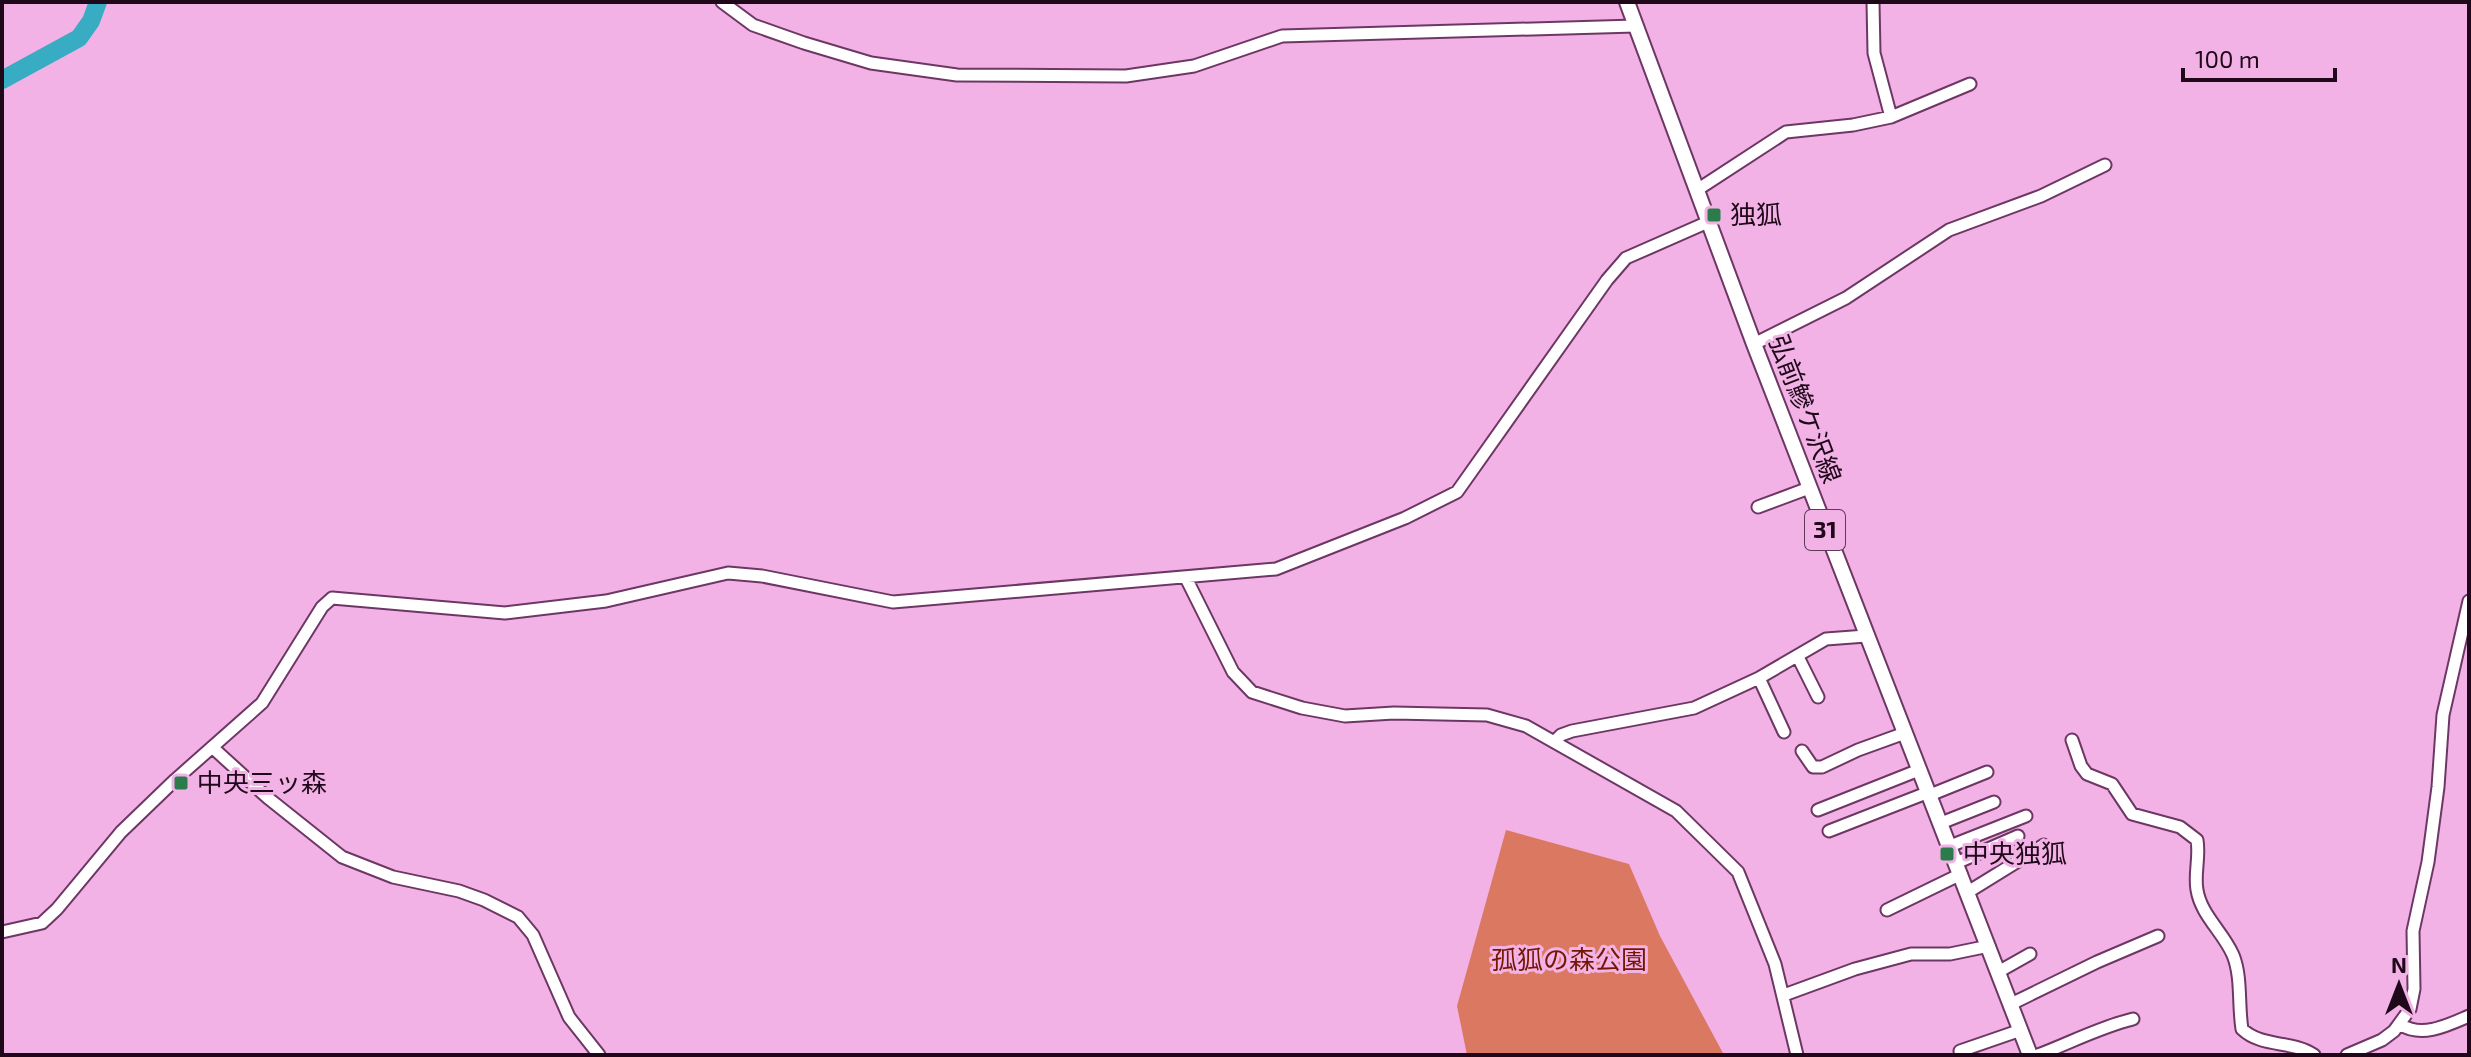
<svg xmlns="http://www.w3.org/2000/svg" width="2471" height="1057" viewBox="0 0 2471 1057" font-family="'Exo 2','Noto Sans JP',sans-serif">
<rect width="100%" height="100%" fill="#f2b2e5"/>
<path fill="#db7862" d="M1506 830 1629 864 1660 936 1724 1055H1467L1457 1006Z"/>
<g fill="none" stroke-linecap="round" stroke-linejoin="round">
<path stroke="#37acc3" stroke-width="18" d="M2 80 79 38 91 21 98 2"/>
<g stroke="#6d3764" stroke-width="15">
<path id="minor" d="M722 2 753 25 804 43 871 63 957 75 1126 76 1194 66 1282 36 1635 26
M1873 2 1874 53 1891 117
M1697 190 1786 132 1853 125 1891 117 1970 84
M1754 344 1846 298 1949 230 2041 196 2105 165
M1758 507 1809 488
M1186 578 1233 672 1252 692 1302 708 1345 716 1394 713 1487 715 1526 726 1676 811 1738 872 1775 964 1797 1055
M1798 657 1818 697
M1759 678 1784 732
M2072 740 2081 766 2087 774 2112 784 2132 814 2180 827 2197 840C2200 857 2194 874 2197 890 2201 915 2223 932 2233 955 2242 977 2238 1005 2242 1029 2262 1048 2292 1040 2314 1055
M1555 741 1561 735 1572 731 1694 708 1759 678 1826 639 1866 636
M212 747 268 798 342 857 393 877 459 891 484 900 518 917 533 935 569 1017 599 1055
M1802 751 1813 767H1822L1858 750 1905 733
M1930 795 1987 772
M1818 810 1919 770
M1941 823 1994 802
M1829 831 1929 792
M1950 846 2026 816
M1956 863 2018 836
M1968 892 2044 845
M1887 910 1961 874
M2 932 42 923 57 909 121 832 175 780 262 703 322 607 332 598 505 613 606 601 728 573 762 576 893 602 1276 569 1405 518 1457 492 1607 280 1626 258 1708 222
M1998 972 2030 954
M1784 995 1855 969 1911 954H1950L1989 946
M2011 1004 2097 962 2158 936
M2401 1025C2423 1038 2448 1025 2469 1016
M1960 1051 2021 1030
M2038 1055C2070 1043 2100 1027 2133 1019
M2347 1055 2382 1040 2394 1031 2410 1009 2414 989 2413 931 2428 862 2438 787 2443 715 2469 601"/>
</g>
<g stroke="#6d3764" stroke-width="18">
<path id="major" d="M1627 2 1754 344 2030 1055"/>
</g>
<use href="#minor" stroke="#fff" stroke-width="11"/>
<use href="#major" stroke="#fff" stroke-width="14"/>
</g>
<g fill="#2c7b4b" stroke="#f2b2e5" stroke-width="3">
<rect x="1706" y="207" width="16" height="16" rx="4"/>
<rect x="173" y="775" width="16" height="16" rx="4"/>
<rect x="1939" y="846" width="16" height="16" rx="4"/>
</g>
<g text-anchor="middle" stroke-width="6" stroke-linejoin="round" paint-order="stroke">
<rect fill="#f2b2e5" stroke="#5e3b57" stroke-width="2" x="1805" y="510" width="40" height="40" rx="6"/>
<g font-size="24" font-weight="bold" fill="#1e081a">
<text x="1825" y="538">31</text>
</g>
<g font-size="26" fill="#1e081a" stroke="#f2b2e5" text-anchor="start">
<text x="1730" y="224">独狐</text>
<text x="197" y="792">中央三ッ森</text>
<text x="1963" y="863">中央独狐</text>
</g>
<g font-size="26" fill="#1e081a" stroke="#f2b2e5">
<text transform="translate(1805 409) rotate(69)" y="9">弘前鰺ケ沢線</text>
</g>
<g font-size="26" fill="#731702" stroke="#f2b2e5">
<text x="1569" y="969">孤狐の森公園</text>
</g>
</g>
<rect width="2471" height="1057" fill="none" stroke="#1e081a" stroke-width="8"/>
<g transform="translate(2399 985)" stroke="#f2b2e5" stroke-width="6" paint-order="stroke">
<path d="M0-6L14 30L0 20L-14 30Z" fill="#1e081a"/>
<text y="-12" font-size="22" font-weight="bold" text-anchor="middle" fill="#1e081a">N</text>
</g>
<path d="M2183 68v12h152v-12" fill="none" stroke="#1e081a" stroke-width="4"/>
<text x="2195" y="68" font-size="24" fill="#1e081a" stroke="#f2b2e5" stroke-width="6" paint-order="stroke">100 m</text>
</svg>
